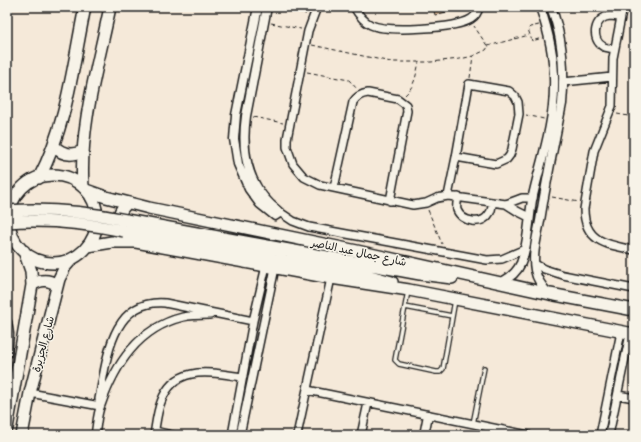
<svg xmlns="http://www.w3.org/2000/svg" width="641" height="442" viewBox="0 0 641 442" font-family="Delius,'Playpen Sans Arabic',sans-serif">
<rect width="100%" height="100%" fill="#f5e9d9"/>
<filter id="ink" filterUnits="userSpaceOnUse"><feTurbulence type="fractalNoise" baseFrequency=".025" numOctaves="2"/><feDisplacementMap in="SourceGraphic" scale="8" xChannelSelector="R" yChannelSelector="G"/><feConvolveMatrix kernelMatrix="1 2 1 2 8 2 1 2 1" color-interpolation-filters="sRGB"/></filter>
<g filter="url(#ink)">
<path fill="#ebc29b" stroke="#1c1c1c" d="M433 7H456L457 9 435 15Z"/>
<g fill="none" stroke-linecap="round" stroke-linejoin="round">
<g stroke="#1c1c1c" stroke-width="6">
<path id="service" d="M408 291 395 360 399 364 436 372H440L443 369 455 300
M405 307 452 316
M473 424 484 368"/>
</g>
<g stroke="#1c1c1c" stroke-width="10">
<path id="minor" d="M317 7 308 31 287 139V147L293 164 304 177 320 185 413 205 426 203 437 198 448 196 506 204 522 198H533
M354 7C358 14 363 21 371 25 387 32 455 29 471 19 476 16 478 12 479 7
M623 7 613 58 612 106 594 151 584 209C584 242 608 245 634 250
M614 49C611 48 607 48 604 47 590 40 594 17 610 16 613 16 617 17 620 17
M563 82 612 77
M334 188 353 102C357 96 361 94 368 93L398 99 406 105 407 111 390 201
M448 196 456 157 496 164 507 159 510 155 512 149 519 114 518 102 515 96 509 91 469 84 456 157
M458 197C457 202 456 206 457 210 462 222 482 226 489 214 492 211 492 206 492 202
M506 204 517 211 529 217
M278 211 293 221 309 227 487 260 502 259 525 249
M535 264 544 269 563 275 634 289
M307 390 528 435
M30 393 100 406
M618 395 634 398
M100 406 99 399C107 359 111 299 165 303L253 321
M155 431 172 435
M95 435C97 425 97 414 101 405 115 365 138 328 183 317 191 315 201 315 210 315
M154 435C156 424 157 412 161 402 175 363 212 373 243 377
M232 435 253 321 266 266
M240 435 275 268
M297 435 331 278
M361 435 368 403
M484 435 486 427
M600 435 621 332
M609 435 630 334"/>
</g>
<g stroke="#1c1c1c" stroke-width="11">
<path id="tertiary" d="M258 7 236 115 234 139 238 164 249 189 260 204 275 216 278 214V211C247 187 241 152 246 116L267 7
M499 283C509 279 517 272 521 263 528 246 529 219 532 200 540 163 554 126 554 87 555 60 549 33 540 7
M549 294C542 287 537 280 535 270 532 254 537 237 540 221 546 182 554 143 562 104 565 70 563 38 551 7
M7 322 9 334 7 354
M424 435 428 415"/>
</g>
<g stroke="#1c1c1c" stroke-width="14">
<path id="primary" d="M54 146C62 155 72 156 83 151
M9 219a44 44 0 1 1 88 0a44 44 0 1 1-88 0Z
M39 178C67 125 73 65 85 7
M83 187C79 127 98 66 110 7
M86 190 106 197 149 208 357 251 550 294 634 310
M126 220 420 274 452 278
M124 231 370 276 392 282
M120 239C114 226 117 213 127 203
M88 246 112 242H136L331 278 409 290 634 334
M32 285C41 279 48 279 57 285
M7 428 32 285 31 271 24 251
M22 435 30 393 59 279 65 267 72 259"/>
</g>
<path stroke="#1c1c1c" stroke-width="1" stroke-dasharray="4 3" stroke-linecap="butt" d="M277 7 306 14
M271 23 301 29
M539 25 530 27 528 29 532 41 542 38
M312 45 391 62H431L460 59 473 56
M488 46 529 35
M307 72 349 80 357 89
M470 78 473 56 486 50 488 47 474 26
M405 95C415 86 416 75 419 62
M617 114 634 117
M526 115 544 119
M253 117 283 123
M552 197 579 202
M428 210 442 244"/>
<use href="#service" stroke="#f7f3e8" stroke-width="3.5"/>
<use href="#minor" stroke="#f7f3e8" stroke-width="7"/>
<use href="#tertiary" stroke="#f7f3e8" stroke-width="8"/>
<use href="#primary" stroke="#f7f3e8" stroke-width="11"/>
<g stroke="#1c1c1c" stroke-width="14" stroke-linecap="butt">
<path id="primary-bridge" d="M7 211C47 208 87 212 126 220
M7 222C46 219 85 223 124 231"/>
</g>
<use href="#primary-bridge" stroke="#f7f3e8" stroke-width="11"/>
</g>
</g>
<g text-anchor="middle" stroke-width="3" stroke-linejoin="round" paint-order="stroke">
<g font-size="11" fill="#1c1c1c" stroke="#f7f3e8">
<text transform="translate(359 252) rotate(12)" y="4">شارع جمال عبد الناصر</text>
<text transform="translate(43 344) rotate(-75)" y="4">شارع الجزيرة</text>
</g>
</g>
<rect width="641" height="442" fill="none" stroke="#f7f3e8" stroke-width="24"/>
<rect x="12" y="12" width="617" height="418" fill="none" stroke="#1c1c1c" stroke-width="1.5" filter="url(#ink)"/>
</svg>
